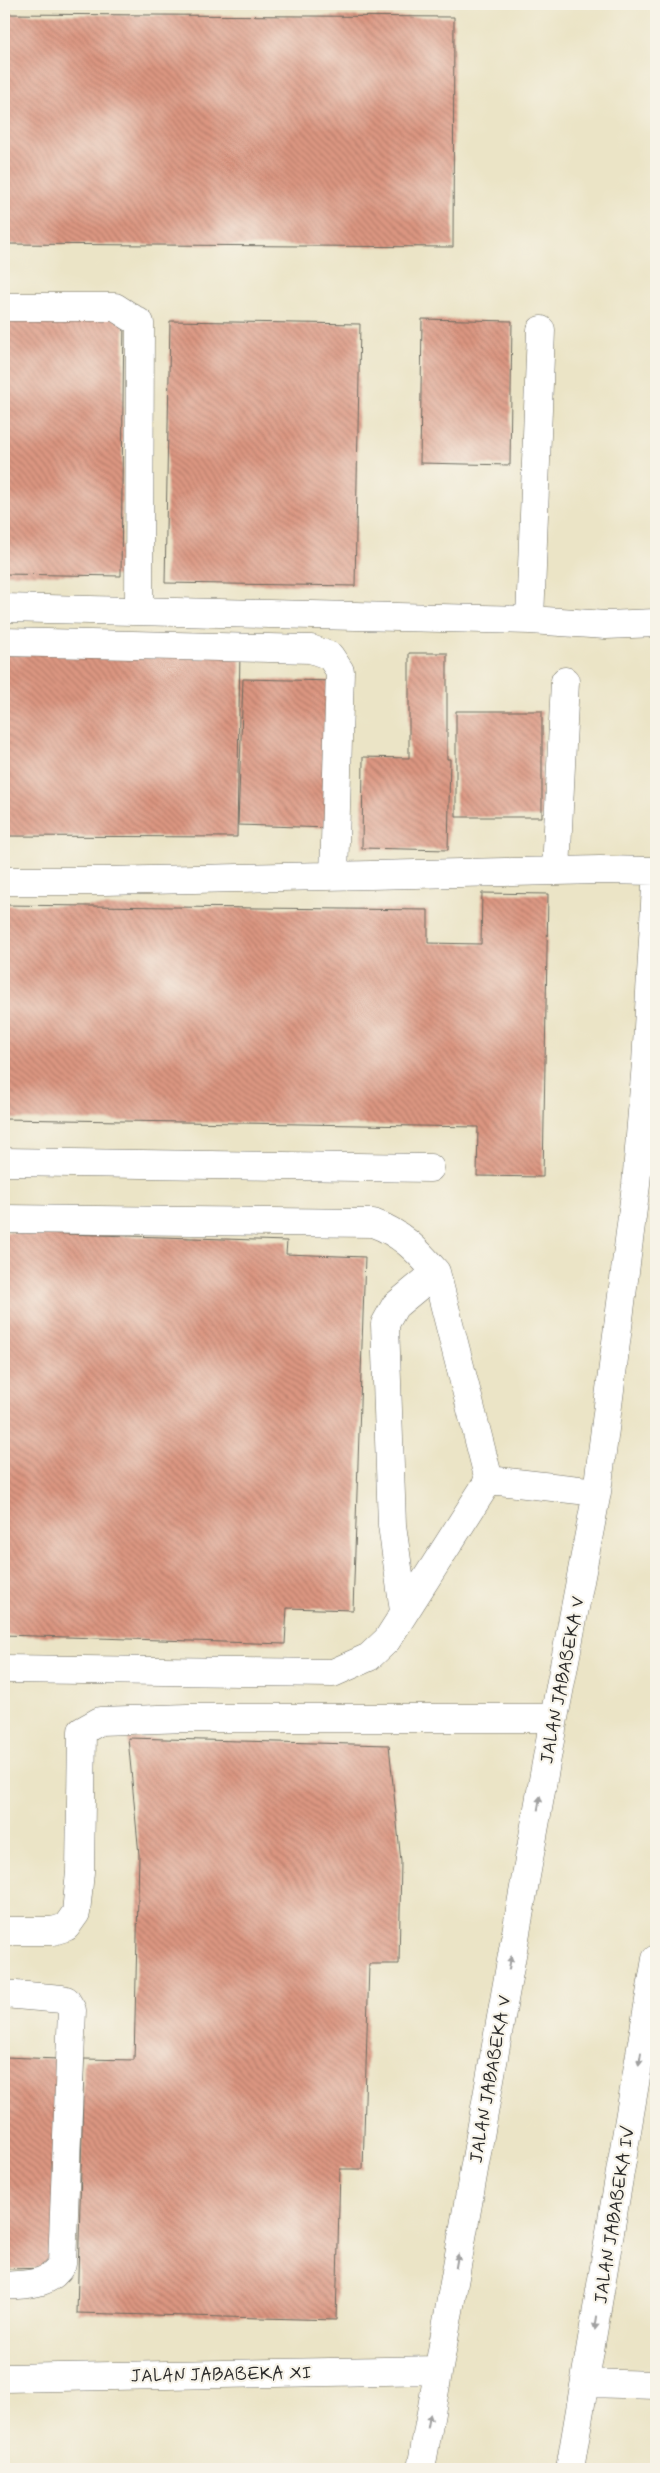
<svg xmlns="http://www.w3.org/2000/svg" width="660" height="2473" viewBox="0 0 660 2473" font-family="Mynerve,sans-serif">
<defs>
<pattern id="building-back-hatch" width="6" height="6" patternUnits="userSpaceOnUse" patternTransform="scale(1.25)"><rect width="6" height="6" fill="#dc9681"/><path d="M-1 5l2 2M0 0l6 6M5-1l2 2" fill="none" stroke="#b37b6a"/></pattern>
</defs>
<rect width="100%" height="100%" fill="#f7f3e8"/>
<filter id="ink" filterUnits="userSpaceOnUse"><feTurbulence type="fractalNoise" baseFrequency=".02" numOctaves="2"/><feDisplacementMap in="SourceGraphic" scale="10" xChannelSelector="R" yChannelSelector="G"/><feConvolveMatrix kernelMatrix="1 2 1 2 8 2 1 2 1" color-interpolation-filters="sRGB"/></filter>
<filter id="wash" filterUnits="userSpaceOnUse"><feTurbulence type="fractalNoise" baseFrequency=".0096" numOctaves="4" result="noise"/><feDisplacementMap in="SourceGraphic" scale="20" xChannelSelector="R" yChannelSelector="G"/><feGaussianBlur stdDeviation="1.12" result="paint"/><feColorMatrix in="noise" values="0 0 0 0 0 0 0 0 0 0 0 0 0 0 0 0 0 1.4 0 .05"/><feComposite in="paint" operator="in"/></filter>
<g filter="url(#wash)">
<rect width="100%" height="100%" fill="#ebe4c6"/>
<g id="blocks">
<path fill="url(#building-back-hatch)" d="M4 14 454 17 453 247 4 244Z
M4 316 124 318 121 576 4 574Z
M422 319 512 321 510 465 420 463Z
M170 321 360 324 355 586 165 583Z
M4 647 240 650 237 837 4 836Z
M409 653H447V759H450L448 850 362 848 363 757 409 758Z
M243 679 335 681 329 828 238 825Z
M456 711H542V817H456Z
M482 893 548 894 543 1177 477 1176 478 1127 4 1119V905L428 910V943L481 944Z
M4 1232 287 1241 286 1254 365 1257 353 1610 287 1608 285 1644 4 1635Z
M128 1738 389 1745 401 1862 399 1964H369L363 2169H340L336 2320 77 2313 84 2059 134 2060 139 1855Z
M4 2057 59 2059 56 2268 4 2269Z"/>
</g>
</g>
<g filter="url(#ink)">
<use href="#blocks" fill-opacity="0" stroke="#6e6c61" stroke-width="1"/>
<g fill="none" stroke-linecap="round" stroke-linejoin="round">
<g stroke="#6e6c61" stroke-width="29">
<path id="minor" d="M4 307H115L140 323 139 611
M4 608 530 620 606 625 656 623
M530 620 541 330
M4 642 311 649 330 656 340 671 334 876
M556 871 565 681
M4 881H104L600 870 656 871
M4 1162 430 1168
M4 1219 373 1223C401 1233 417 1250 436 1272L489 1480
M404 1611 392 1525 385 1324 395 1306 436 1272
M4 1669 333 1673 369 1657 387 1640 489 1480 597 1492
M4 1931H53L66 1927 76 1913 80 1872 82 1731 100 1721 187 1718H554
M4 1994 62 1999 66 2000 72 2010 62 2264C50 2286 26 2284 4 2286
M4 2378 438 2370
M587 2383 656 2385
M421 2469 554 1718 597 1492 636 1185 646 1063 656 886
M570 2469 656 1959"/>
</g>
<use href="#minor" stroke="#fff" stroke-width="28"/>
</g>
<defs><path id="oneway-solid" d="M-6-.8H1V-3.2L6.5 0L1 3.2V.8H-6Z" transform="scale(1.25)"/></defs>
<g fill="#a0a0a0">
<use href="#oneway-solid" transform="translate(539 1803) rotate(-80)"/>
<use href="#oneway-solid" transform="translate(510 1963) rotate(-80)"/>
<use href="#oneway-solid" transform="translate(640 2059) rotate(99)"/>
<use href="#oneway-solid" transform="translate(457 2261) rotate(-80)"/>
<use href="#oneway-solid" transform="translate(596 2323) rotate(99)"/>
<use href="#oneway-solid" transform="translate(429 2421) rotate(-80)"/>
</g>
</g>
<g text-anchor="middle" stroke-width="4.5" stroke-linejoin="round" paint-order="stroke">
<g font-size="18" fill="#2b2b2b" stroke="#f7f3e8">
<text transform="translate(562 1680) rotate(-79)" y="6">JALAN JABABEKA V</text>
<text transform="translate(490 2079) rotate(-80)" y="6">JALAN JABABEKA V</text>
<text transform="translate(614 2215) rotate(-81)" y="6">JALAN JABABEKA IV</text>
<text transform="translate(221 2374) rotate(-1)" y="6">JALAN JABABEKA XI</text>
</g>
</g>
<rect width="660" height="2473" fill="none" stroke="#f7f3e8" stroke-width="20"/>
</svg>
